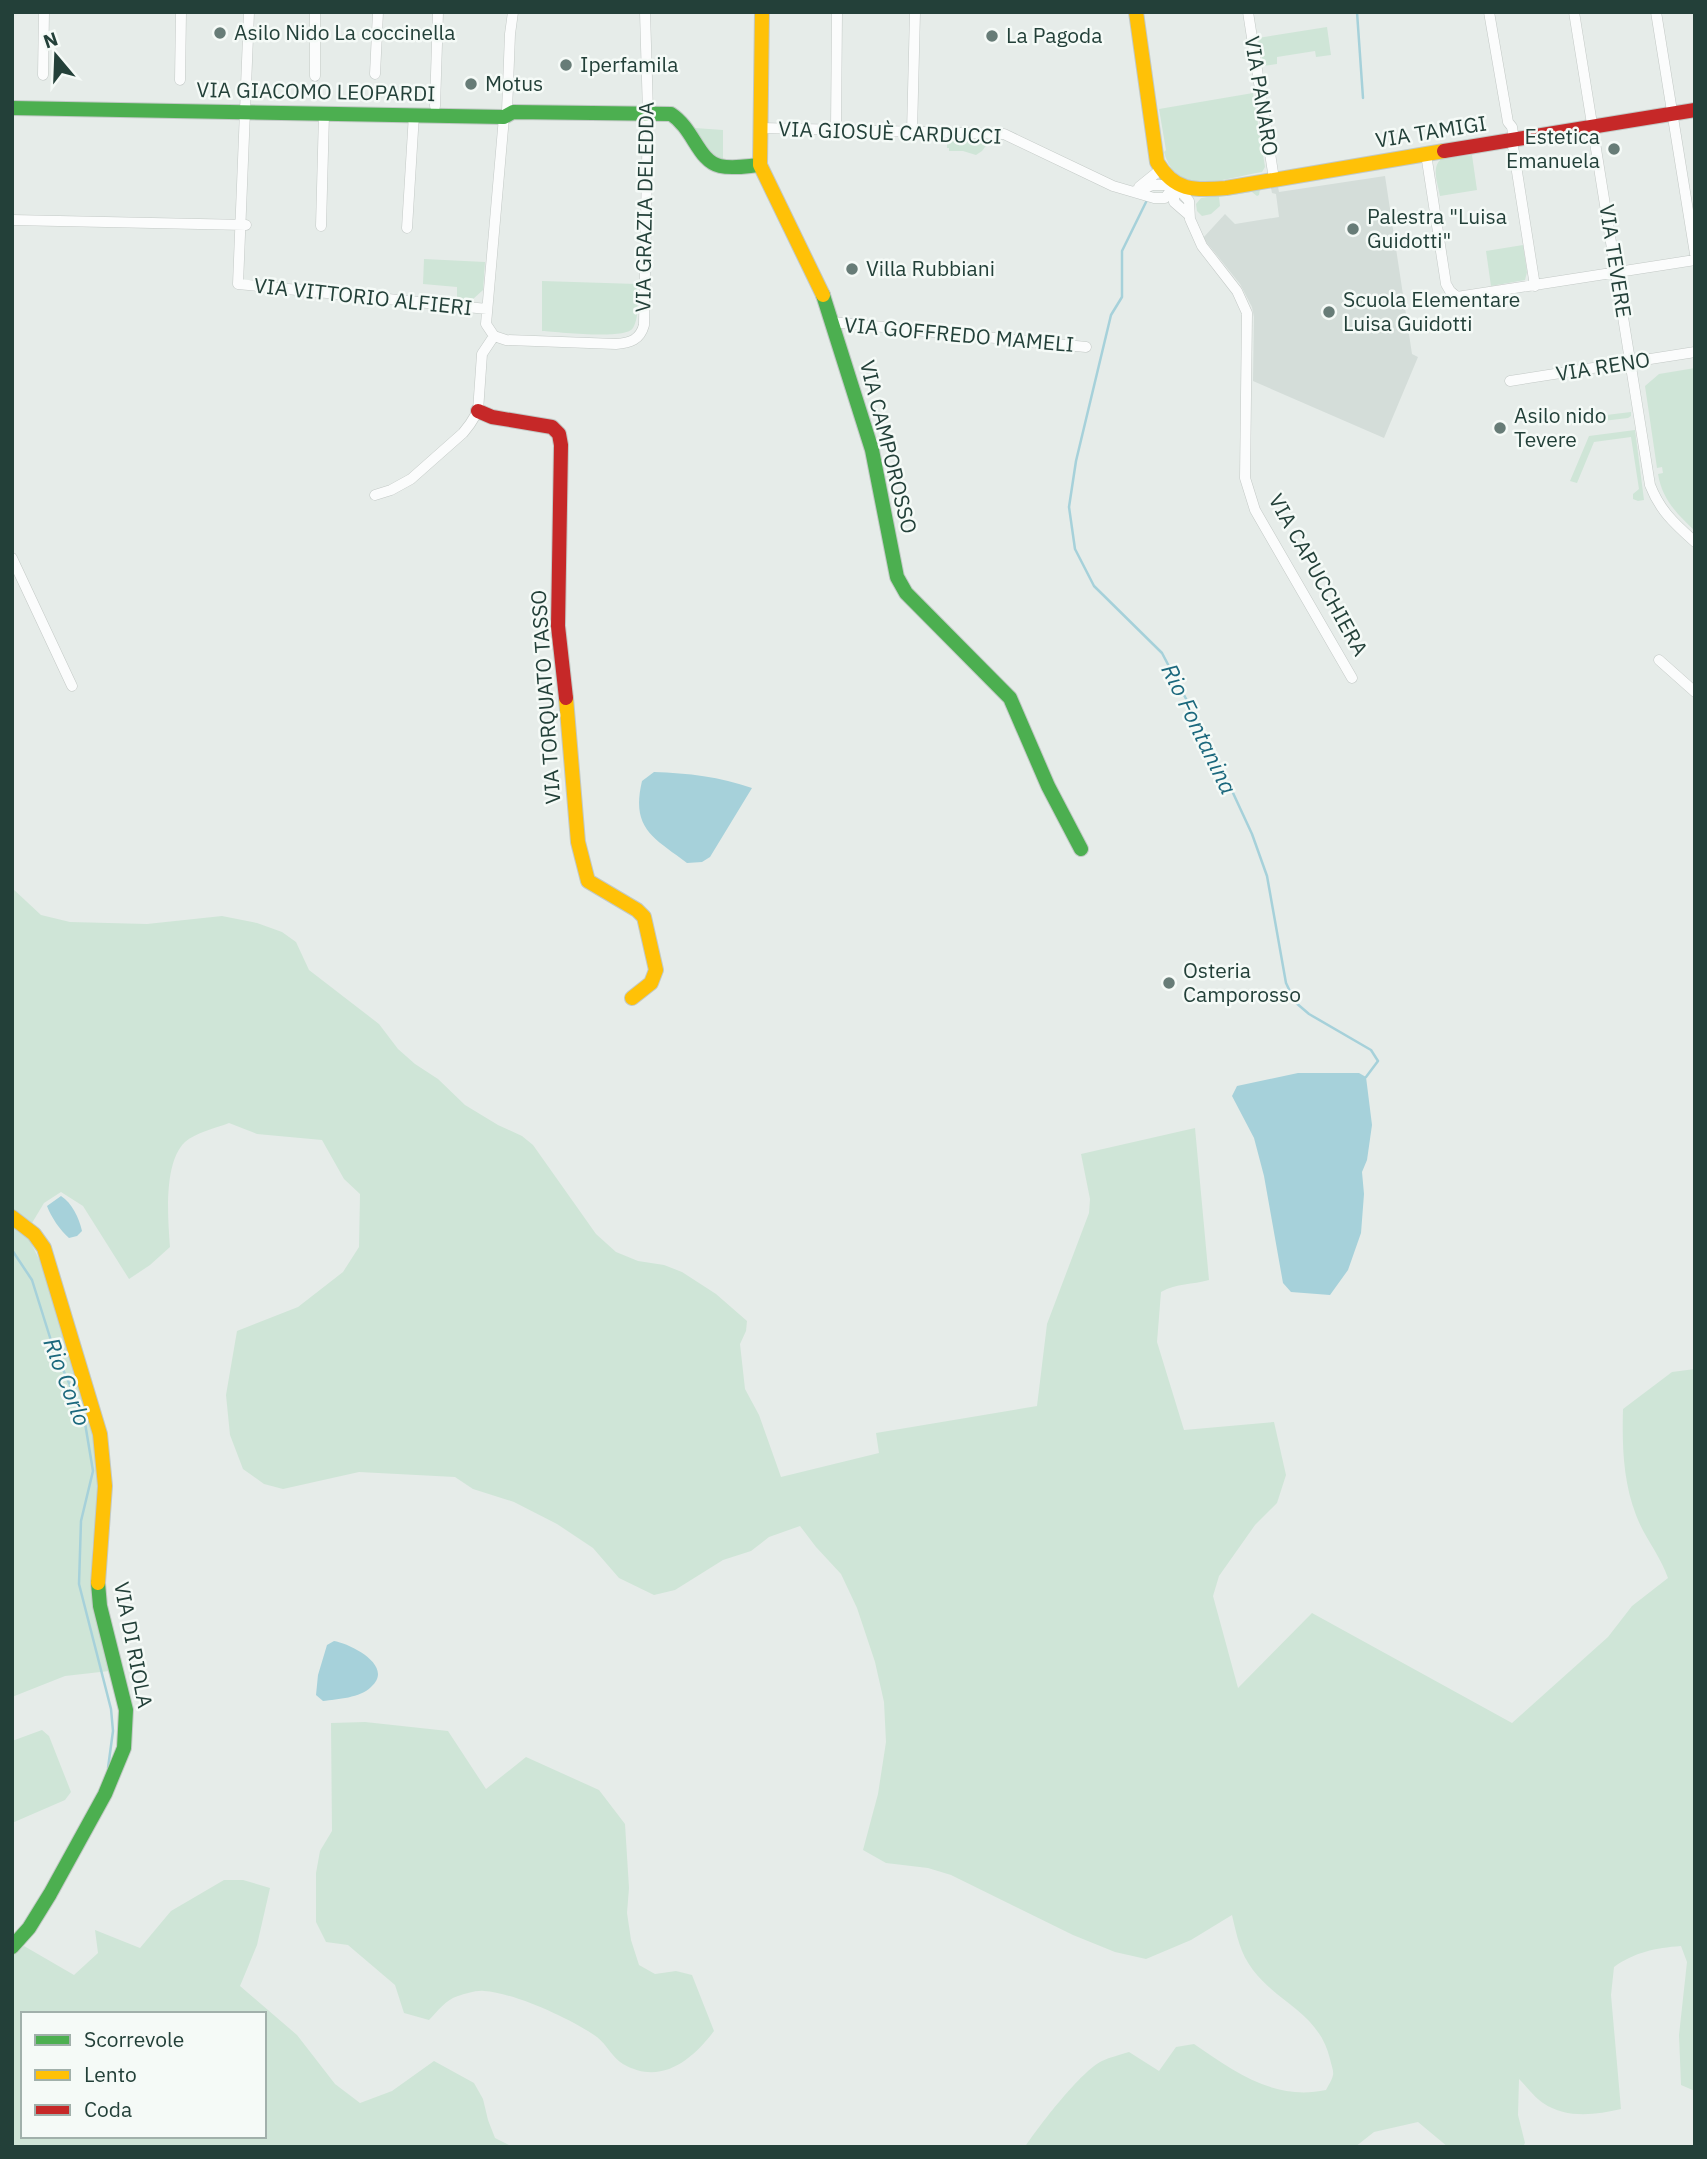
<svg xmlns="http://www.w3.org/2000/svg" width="1707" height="2159" viewBox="0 0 1707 2159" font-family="'IBM Plex Sans',sans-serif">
<rect width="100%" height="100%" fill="#e6ece9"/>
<path fill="#d4ddd9" d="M1385 176 1412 354 1418 357 1384 438 1253 381 1254 317 1252 307 1240 284 1203 238 1225 214 1235 224 1279 217 1276 194 1272 193 1271 188 1278 187 1279 192Z"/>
<path fill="#cfe5d7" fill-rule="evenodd" d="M1327 27 1331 55 1316 57 1315 51 1277 57V64L1263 66 1258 38Z
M1253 93 1265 167 1262 172C1225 178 1177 199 1164 152L1166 150 1159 109Z
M695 128 723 130V162L712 158Z
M968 138 987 140 988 143 982 151 976 155 963 151H949V148H947V140L967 141Z
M1472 155 1477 190 1440 196C1438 184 1431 168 1441 159Z
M1260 189 1259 195 1257 196 1252 192 1219 197 1220 206 1211 214 1202 216 1197 211 1196 204 1201 198Z
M1523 245 1527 272 1525 280 1491 286 1486 251Z
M424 259 485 262 483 290 472 300 457 298V287L423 284Z
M542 281 637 284C637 297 640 316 633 328 626 340 558 332 542 331Z
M1695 368V531C1677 514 1662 499 1658 474L1663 473 1662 467 1657 468 1645 386 1659 374Z
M1631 412V416L1628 418 1569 425 1573 419Z
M1635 430 1644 500 1638 501 1633 499V494L1639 489 1631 437 1594 442 1577 483 1570 481 1589 436Z
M12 888 41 915 70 922 147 924 222 916 257 923 282 932 296 942 309 970 379 1024 398 1049 415 1064 438 1079 465 1105 498 1125 522 1136 533 1145 596 1234 616 1252 638 1261 664 1265 682 1272 716 1294 747 1321 746 1331 740 1344 745 1389 759 1415 781 1477 879 1453 876 1433 1037 1406 1047 1324 1089 1213 1090 1199 1081 1154 1195 1128 1209 1280C1192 1285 1177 1283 1161 1292L1157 1342 1184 1430 1274 1422 1286 1475 1277 1503 1255 1525 1219 1576 1213 1596 1238 1688 1312 1613 1512 1723 1608 1637 1632 1606 1668 1578C1660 1555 1644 1537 1636 1515 1623 1481 1622 1445 1623 1409L1672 1372 1695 1369V2091L1681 2085 1679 2035 1687 1962 1681 1946C1655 1948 1635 1952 1614 1967L1611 1995 1621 2109C1595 2115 1567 2119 1543 2103 1534 2097 1526 2086 1519 2079L1518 2115 1525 2143 1523 2147H1448L1418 2122 1374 2132 1355 2147H1025C1038 2127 1082 2070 1102 2061 1110 2057 1120 2055 1129 2052L1159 2071 1176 2047 1194 2044C1235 2072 1274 2101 1326 2090 1328 2086 1332 2080 1333 2075 1334 2071 1331 2064 1330 2059 1319 2013 1279 2004 1253 1970 1240 1953 1237 1936 1232 1915L1191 1940 1146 1959 1115 1952 1073 1935 951 1875 928 1868 886 1863 863 1850 878 1794 886 1742 884 1702 875 1662 857 1608 841 1574 816 1547 800 1526 769 1537 751 1551 723 1560 675 1590 654 1595 619 1578 593 1548 557 1524 514 1502 473 1489 455 1477 359 1472 283 1489 264 1484 243 1469 230 1435 226 1395 237 1331 298 1307 343 1272 359 1247 360 1194 344 1179 322 1140 257 1134 229 1123C216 1128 195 1133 185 1142 163 1163 168 1219 170 1247L150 1265 129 1279 83 1206 61 1192 44 1203 26 1233 49 1279 99 1436V1501L92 1549 93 1573 118 1670 65 1676 12 1697Z
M365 1722 448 1731 486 1789 526 1757 599 1790 625 1824 629 1888 627 1913 631 1940 639 1965 655 1974 676 1971 692 1975 714 2031C692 2060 661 2086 623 2064 612 2057 607 2045 597 2037 571 2019 515 1993 484 1991 476 1990 465 1994 458 1996 445 2000 438 2011 429 2020L404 2013 395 1985 348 1945 326 1942 316 1922V1873L320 1851 332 1831 331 1723Z
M42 1730 49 1736 71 1792 65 1800 12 1823V1741Z
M224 1880H243L270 1888 257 1945 240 1986 297 2035 335 2084 360 2103 392 2091 434 2061 474 2083 483 2099 488 2120 495 2138 513 2147H12V1956L24 1946 74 1975 98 1953 95 1930 140 1948 171 1911ZM23 2014H264V2136H23Z"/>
<path fill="#a6d1da" d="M654 772C688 773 720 777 752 788L710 857 702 862 687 863C652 837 631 828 642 781Z
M1298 1073H1359L1366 1077 1372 1125 1367 1160 1362 1172 1364 1194 1361 1233 1348 1270 1330 1295 1291 1292 1283 1283 1264 1176 1254 1138 1232 1096 1237 1086Z
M61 1196C72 1203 79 1218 82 1231L77 1236 69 1238C60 1230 51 1217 47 1206Z
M334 1641C351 1644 395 1666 371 1687 360 1698 338 1699 323 1701L316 1695 318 1675 327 1645Z"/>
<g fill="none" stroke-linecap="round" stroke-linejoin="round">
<path stroke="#a6d1da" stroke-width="2.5" d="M1357 12 1363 98
M1147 200 1122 251V297L1111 315 1076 461 1069 507 1075 549 1094 586 1162 653 1215 754 1252 834 1267 876 1286 983 1295 1002 1309 1014 1371 1050 1378 1061 1366 1077
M12 1250 32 1280 53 1347 84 1417 93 1471 81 1521 79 1584 111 1709 113 1731 108 1768"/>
<g stroke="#c3c9c6" stroke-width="11">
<path id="street" d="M249 12 238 284 487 309
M1248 12 1274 179
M1489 12 1508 122 1512 127 1514 140
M1574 12 1650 485C1660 511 1675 524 1695 542
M1656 12 1695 254
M375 74 378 12
M43 75 44 12
M315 76V12
M180 80 181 12
M435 106 438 12
M760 128 1004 134 1113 186 1154 198H1165L1174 186
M836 129 837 12
M912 132 915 12
M1512 140 1535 286
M1426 154 1446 284 1450 291 1457 297 1695 260
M1139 187 1160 170
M1135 191 1153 185H1175
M1189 215 1174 202 1175 185 1189 201 1190 219 1202 246 1237 291 1247 313 1245 478 1255 510 1352 678
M12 220 246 225
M321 226 324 114
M407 228 414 114
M832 322 1086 347
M494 336 506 340 616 344C630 343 640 340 644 325L648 113 645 12
M494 336 486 324 504 117 507 111 510 34 513 12
M1510 381 1695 352
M375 495 391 490 411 479 463 433 470 424 478 411 482 354 494 336
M12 558 72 686
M1659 660 1695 692"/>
</g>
<g stroke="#c2c9c6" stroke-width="16">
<path id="fast" d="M12 108 504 117 513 112 671 114C694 129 698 161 720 166 733 169 747 166 760 165
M823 295 872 450 897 577 906 593 1010 698 1048 786 1081 849
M12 1947 29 1928 50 1894 105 1794 124 1748 126 1710 100 1606 98 1583"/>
</g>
<g stroke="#c2c9c6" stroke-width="16">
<path id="slow" d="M762 12 760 165 823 295
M1136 12 1157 162C1174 191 1194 191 1226 188L1444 151
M566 698 578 842 588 881 637 910 644 917 656 970 651 983 632 998
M12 1217 34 1234 44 1248 100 1434 105 1486 98 1583"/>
</g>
<g stroke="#c2c9c6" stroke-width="16">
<path id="jam" d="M1444 151 1695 110
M478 411 492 417 552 427 559 434 561 445 558 626 566 698"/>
</g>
<use href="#street" stroke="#fbfcfc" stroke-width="10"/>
<use href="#fast" stroke="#4caf50" stroke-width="14"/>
<use href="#slow" stroke="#ffc107" stroke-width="14"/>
<use href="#jam" stroke="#c62828" stroke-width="14"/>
</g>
<g fill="#677c77" stroke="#f5faf7" stroke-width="2.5">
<circle cx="220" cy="33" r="7"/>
<circle cx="992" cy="36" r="7"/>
<circle cx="566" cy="65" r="7"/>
<circle cx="471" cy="84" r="7"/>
<circle cx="1614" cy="149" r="7"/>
<circle cx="1353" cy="229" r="7"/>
<circle cx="852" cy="269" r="7"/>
<circle cx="1329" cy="312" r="7"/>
<circle cx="1500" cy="428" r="7"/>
<circle cx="1169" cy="983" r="7"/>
</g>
<g text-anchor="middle" stroke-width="5" stroke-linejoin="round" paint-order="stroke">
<g font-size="21" fill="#234039" stroke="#f5faf7" text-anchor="start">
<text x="234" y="40">Asilo Nido La coccinella</text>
<text x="1006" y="43">La Pagoda</text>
<text x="580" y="72">Iperfamila</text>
<text x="485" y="91">Motus</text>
<text x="1600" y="144" text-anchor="end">Estetica<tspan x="1600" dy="24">Emanuela</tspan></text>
<text x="1367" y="224">Palestra "Luisa<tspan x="1367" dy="24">Guidotti"</tspan></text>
<text x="866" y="276">Villa Rubbiani</text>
<text x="1343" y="307">Scuola Elementare<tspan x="1343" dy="24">Luisa Guidotti</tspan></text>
<text x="1514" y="423">Asilo nido<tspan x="1514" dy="24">Tevere</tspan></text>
<text x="1183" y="978">Osteria<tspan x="1183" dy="24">Camporosso</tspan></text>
</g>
<g font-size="21" fill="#234039" stroke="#f5faf7">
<text transform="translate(316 92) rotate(1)" y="7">VIA GIACOMO LEOPARDI</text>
<text transform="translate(1261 96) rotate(81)" y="7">VIA PANARO</text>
<text transform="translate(1431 132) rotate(-9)" y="7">VIA TAMIGI</text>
<text transform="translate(890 133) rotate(2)" y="7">VIA GIOSUÈ CARDUCCI</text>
<text transform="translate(645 207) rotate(-89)" y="7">VIA GRAZIA DELEDDA</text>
<text transform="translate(1615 261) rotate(81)" y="7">VIA TEVERE</text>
<text transform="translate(363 297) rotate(6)" y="7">VIA VITTORIO ALFIERI</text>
<text transform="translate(959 335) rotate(5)" y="7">VIA GOFFREDO MAMELI</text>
<text transform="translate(1603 367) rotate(-9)" y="7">VIA RENO</text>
<text transform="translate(888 447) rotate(76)" y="7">VIA CAMPOROSSO</text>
<text transform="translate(1318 575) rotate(61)" y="7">VIA CAPUCCHIERA</text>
<text transform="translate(546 697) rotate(-94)" y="7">VIA TORQUATO TASSO</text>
<text transform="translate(133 1645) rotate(79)" y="7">VIA DI RIOLA</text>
</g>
<g font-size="23" font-style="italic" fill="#1b687d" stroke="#f5faf7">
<text transform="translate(1199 729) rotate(64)" y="8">Rio Fontanina</text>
<text transform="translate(67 1382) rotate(69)" y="8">Rio Corlo</text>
</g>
</g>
<rect width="1707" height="2159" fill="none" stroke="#234039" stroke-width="28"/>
<rect x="21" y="2012" width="245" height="126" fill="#f5faf7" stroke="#a1b0ab" stroke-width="2"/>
<rect x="35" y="2035" width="35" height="10" fill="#4caf50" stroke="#a1b0ab" stroke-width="2"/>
<text x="84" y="2047" font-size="21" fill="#234039">Scorrevole</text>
<rect x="35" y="2070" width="35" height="10" fill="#ffc107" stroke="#a1b0ab" stroke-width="2"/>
<text x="84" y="2082" font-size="21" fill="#234039">Lento</text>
<rect x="35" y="2105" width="35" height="10" fill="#c62828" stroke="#a1b0ab" stroke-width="2"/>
<text x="84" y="2117" font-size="21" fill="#234039">Coda</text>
<g transform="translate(56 56) rotate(341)" stroke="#f5faf7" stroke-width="5" paint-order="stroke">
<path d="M0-5L12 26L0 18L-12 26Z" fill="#234039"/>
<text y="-10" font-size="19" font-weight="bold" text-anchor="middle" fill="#234039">N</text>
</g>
</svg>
